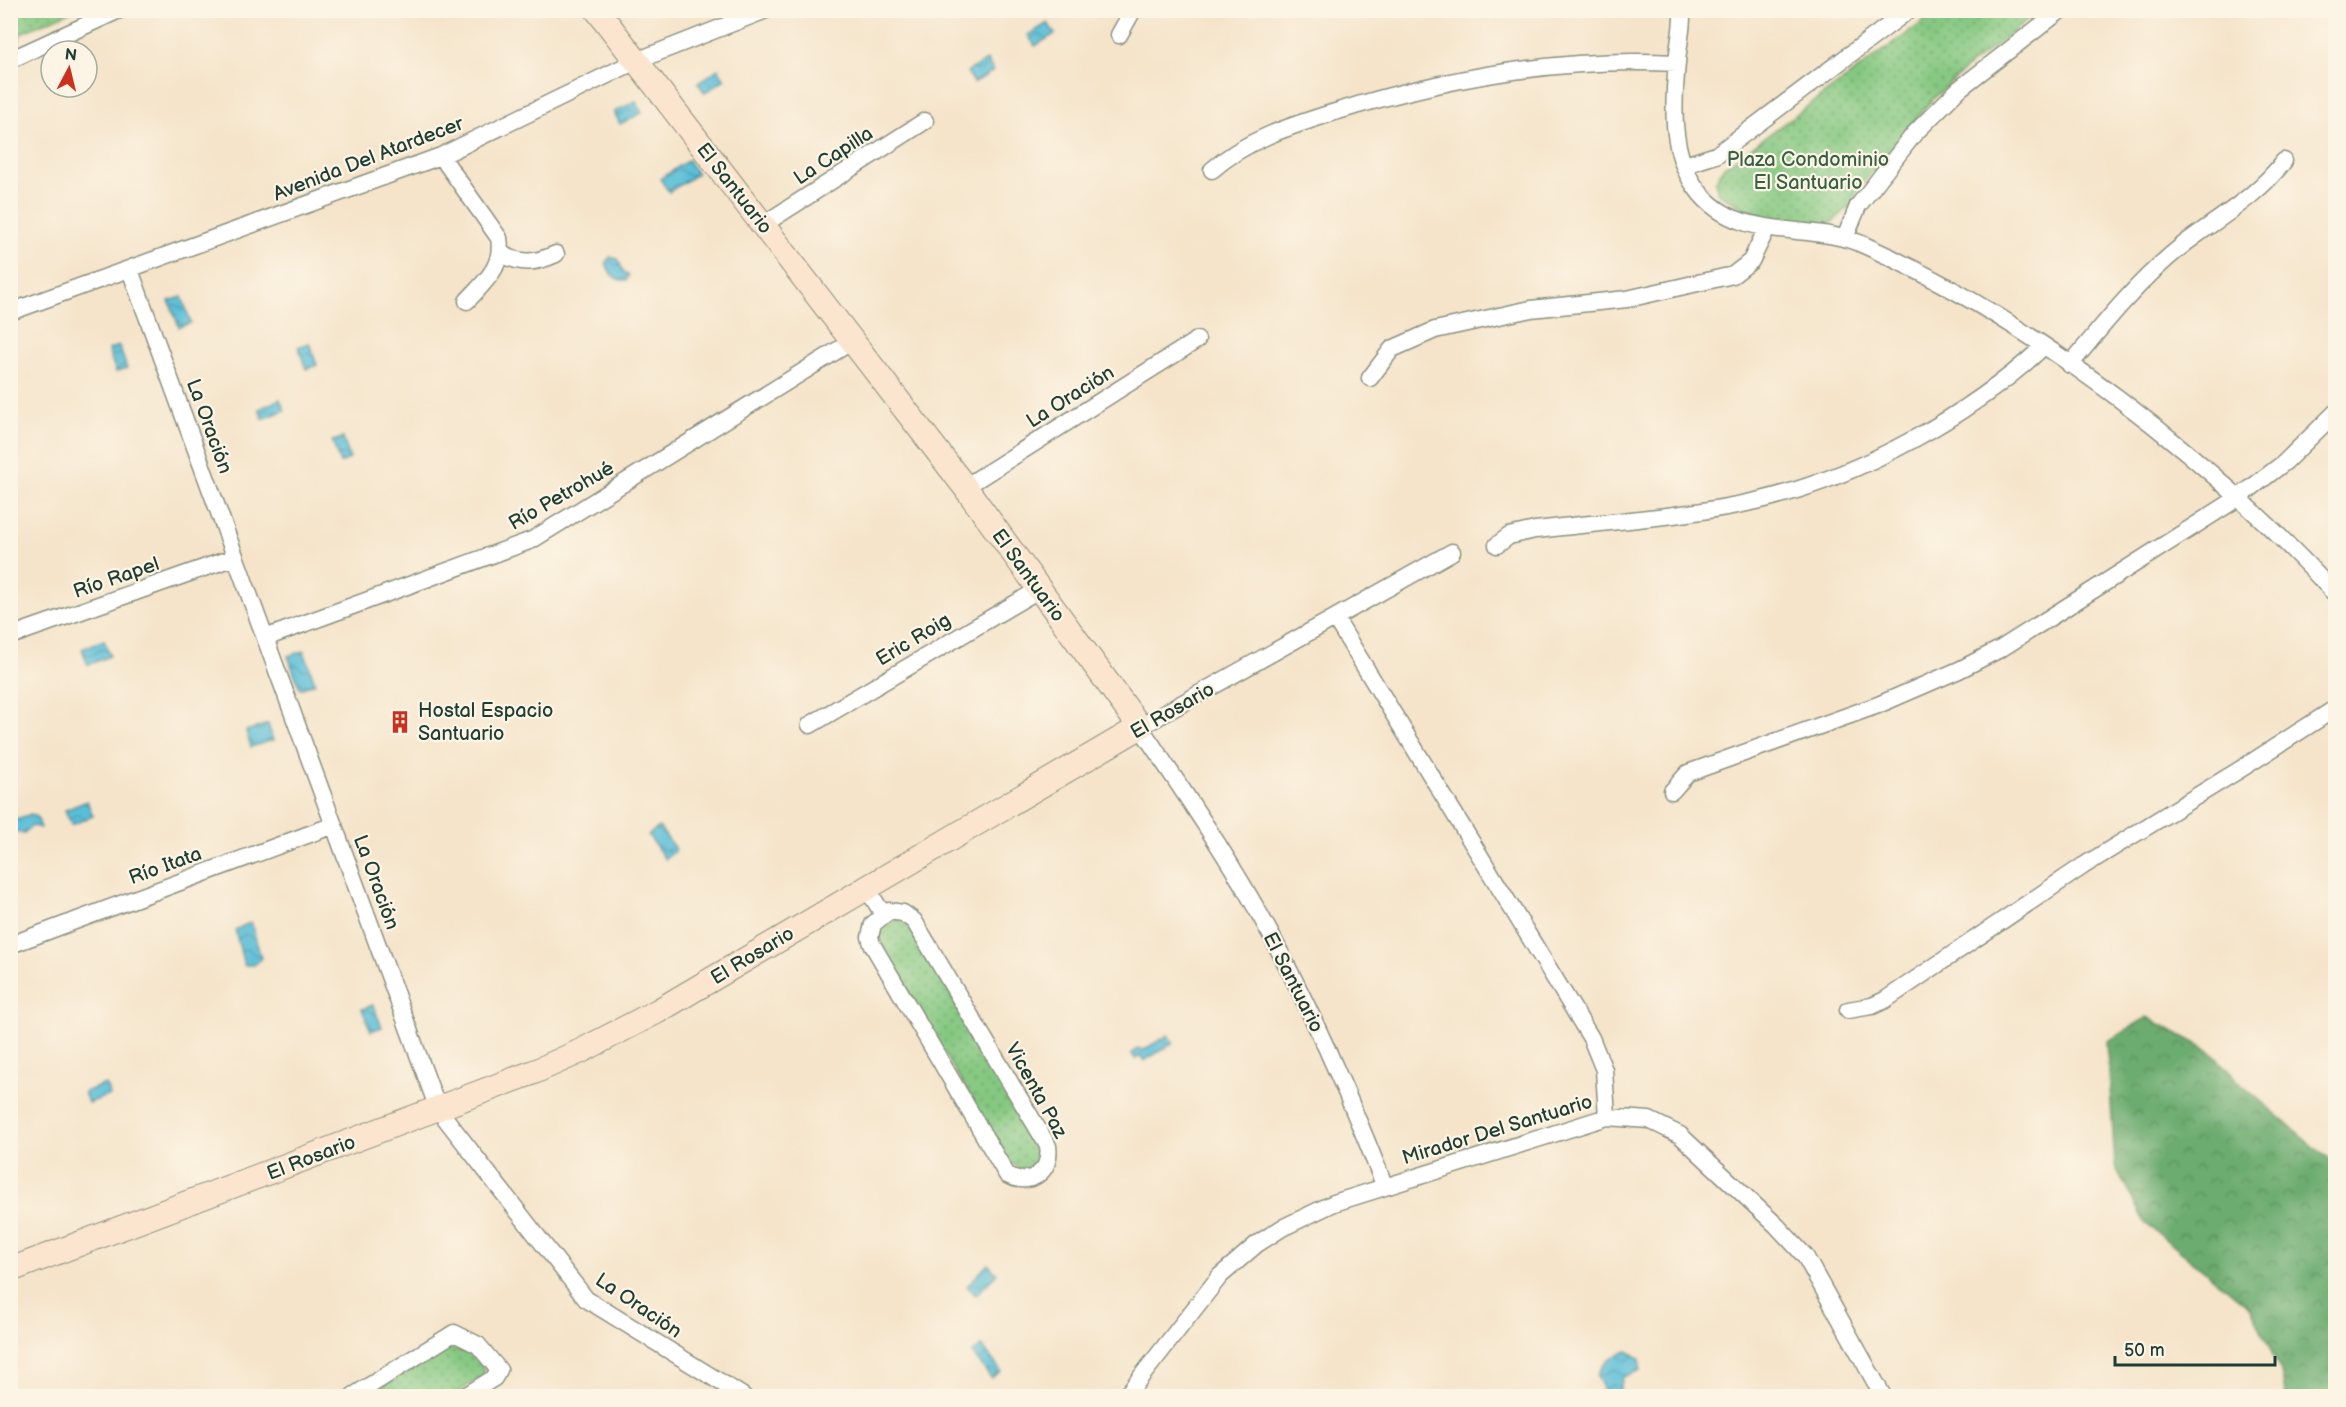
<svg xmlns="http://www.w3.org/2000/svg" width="2346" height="1407" viewBox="0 0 2346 1407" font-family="'Balsamiq Sans',sans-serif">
<defs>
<pattern id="grass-dots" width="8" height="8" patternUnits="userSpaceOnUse" patternTransform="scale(1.5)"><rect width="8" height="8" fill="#85c881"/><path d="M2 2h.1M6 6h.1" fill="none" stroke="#6ca46a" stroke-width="1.8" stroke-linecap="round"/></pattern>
<pattern id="forest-crowns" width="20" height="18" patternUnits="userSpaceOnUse" patternTransform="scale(1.5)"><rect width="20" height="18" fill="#6cac6f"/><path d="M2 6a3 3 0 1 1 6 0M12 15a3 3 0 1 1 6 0" fill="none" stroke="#588d5c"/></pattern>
<pattern id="water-waves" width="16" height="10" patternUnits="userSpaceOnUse" patternTransform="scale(1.5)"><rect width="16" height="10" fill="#5abed8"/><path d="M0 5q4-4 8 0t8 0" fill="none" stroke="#4a9cb0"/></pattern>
</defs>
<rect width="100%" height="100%" fill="#fcf5e5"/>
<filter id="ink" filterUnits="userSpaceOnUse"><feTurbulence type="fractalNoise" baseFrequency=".0167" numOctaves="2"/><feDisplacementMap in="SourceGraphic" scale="12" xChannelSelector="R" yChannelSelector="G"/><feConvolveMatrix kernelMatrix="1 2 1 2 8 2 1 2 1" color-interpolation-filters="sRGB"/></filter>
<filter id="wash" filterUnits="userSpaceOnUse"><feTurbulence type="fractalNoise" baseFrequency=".008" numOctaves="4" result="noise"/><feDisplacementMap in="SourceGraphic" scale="24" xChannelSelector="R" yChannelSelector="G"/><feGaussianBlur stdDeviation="1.35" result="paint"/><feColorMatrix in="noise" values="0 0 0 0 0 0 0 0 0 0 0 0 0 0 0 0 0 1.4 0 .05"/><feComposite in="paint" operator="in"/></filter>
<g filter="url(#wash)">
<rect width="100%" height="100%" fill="#f5e4ca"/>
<path fill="url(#grass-dots)" stroke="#52825a" stroke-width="1.5" d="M11 10H72V11L21 33 18 46 14 48 11 46Z
M1938 11H2040L1969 66 1931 101 1858 188 1852 204 1827 227 1763 220 1718 193 1715 182 1723 168Z
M893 920H900L910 927 1041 1147V1161L1033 1169 1023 1171 1010 1162 881 949C874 935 880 925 893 920Z
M453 1342C470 1350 482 1355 485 1375L452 1396H367Z"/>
<path fill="url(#forest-crowns)" stroke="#467452" stroke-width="1.5" d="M2147 1017 2210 1051 2242 1085 2324 1155 2335 1161V1396H2286L2281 1372 2251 1308 2145 1223 2115 1166 2107 1042Z"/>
<path fill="url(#water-waves)" stroke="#3c7e86" stroke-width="1.5" d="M1048 23 1055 34 1035 46 1028 35Z
M987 60 993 71 974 83 967 72Z
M718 69 725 79 705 93 698 83Z
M636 101 642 113 620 124 614 112Z
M688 160 697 174 669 192 660 179Z
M610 257 618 259 623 271 629 275 627 280C615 282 609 273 606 262Z
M182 297 191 323 179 327 169 301Z
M309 343 317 365 306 369 298 347Z
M119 346 127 368 116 372 108 350Z
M280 399 285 410 263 419 259 409Z
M343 438 350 459 340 463 332 441Z
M104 640 110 656 88 665 82 649Z
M304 651 315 683 300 689 288 656Z
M268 724 273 740 251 747 246 731Z
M87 801 93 816 71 825 65 810Z
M31 814 37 817 41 828 32 826 23 834 12 830 16 819Z
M659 827 676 850 665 859 648 835Z
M251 922 261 958 254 965H244L235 930Z
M373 1005 382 1027 371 1031 362 1009Z
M1168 1035 1173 1043 1144 1061 1141 1056 1135 1059 1131 1053 1139 1048 1142 1051Z
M106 1084 110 1095 88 1103 84 1092Z
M988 1264 997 1274 976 1295 967 1286Z
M982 1346 1001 1371 991 1378 972 1353Z
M1627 1351 1640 1358V1370L1623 1377 1619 1392 1605 1393 1597 1375C1604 1361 1613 1356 1627 1351Z"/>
</g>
<g filter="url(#ink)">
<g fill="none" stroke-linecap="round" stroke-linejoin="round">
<g stroke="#8a907f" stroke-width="19">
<path id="street" d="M1682 10C1683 28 1678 45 1677 63 1673 104 1670 153 1696 188 1737 245 1809 220 1864 245 2035 322 2210 457 2336 595
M1119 35 1133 10
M10 60 119 10
M441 156 499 238C504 267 485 281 467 301
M1685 165 1716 155 1909 10
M1212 170C1247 139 1291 126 1335 112 1444 78 1562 57 1677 63
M764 224 925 121
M1845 238 1858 206 1914 134 1959 89 2061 10
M502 254C521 265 536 263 556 254
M130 270 438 1109 586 1299 743 1396
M10 312 441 156 636 61 766 10
M2070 365C2105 322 2139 280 2183 245 2218 218 2257 197 2284 161
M1370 378 1392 349 1435 330 1531 309 1627 299 1733 275 1751 261 1767 228
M965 487 1197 340
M1497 545 1509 536 1535 530C1610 521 1687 517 1761 500 1860 476 1969 416 2043 347
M1335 618 1591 1038 1604 1070 1607 1117
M10 636 235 557
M265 638 532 540 854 340
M810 725 1038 590
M1672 791 1688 773 1878 705 1959 670 2002 648 2238 498 2285 462 2336 412
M866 887 883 914
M889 911 903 913 914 921 1048 1146C1052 1172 1030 1187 1007 1175L872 944 870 937 873 924Z
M10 945 334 825
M1848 1010 1872 1006 1885 1000 2083 866 2244 767 2336 708
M1385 1187C1351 1100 1314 1016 1271 935 1232 862 1186 795 1140 727L1452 552
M353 1396 454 1333 478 1345 499 1370 494 1378 465 1396
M1126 1396 1220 1276 1257 1244 1282 1228 1334 1203 1607 1117 1649 1120 1680 1135 1776 1225 1805 1256 1883 1396"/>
</g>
<g stroke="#8a907f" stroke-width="26">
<path id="secondary" d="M10 1270 534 1072 581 1051 658 1011 1140 727 965 487 597 10"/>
</g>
<use href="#street" stroke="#fff" stroke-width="16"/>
<use href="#secondary" stroke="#fce5cf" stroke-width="24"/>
</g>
</g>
<defs>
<g id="building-bare" transform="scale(1.8)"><path d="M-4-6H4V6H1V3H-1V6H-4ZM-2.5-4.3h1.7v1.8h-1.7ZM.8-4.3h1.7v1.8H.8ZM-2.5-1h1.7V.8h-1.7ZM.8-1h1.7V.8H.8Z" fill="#c8321e" stroke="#fcf5e5" stroke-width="2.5" paint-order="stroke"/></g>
</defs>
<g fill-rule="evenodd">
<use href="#building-bare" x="400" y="722"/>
</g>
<g text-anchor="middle" stroke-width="4.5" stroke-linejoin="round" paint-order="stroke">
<g font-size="20" fill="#1f3d34" stroke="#fcf5e5">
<text transform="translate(833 155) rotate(-33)" y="7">La Capilla</text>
<text transform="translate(368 158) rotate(-21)" y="7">Avenida Del Atardecer</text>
<text transform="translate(735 188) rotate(52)" y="7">El Santuario</text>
<text transform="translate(1070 396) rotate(-32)" y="7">La Oración</text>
<text transform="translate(210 426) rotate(70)" y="7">La Oración</text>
<text transform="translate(561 495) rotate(-30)" y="7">Río Petrohué</text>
<text transform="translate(1029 575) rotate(54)" y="7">El Santuario</text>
<text transform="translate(116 577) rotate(-19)" y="7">Río Rapel</text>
<text transform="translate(913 639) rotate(-31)" y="7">Eric Roig</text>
<text transform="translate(1172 710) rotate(-30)" y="7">El Rosario</text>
<text transform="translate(165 865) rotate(-20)" y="7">Río Itata</text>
<text transform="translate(377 882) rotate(70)" y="7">La Oración</text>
<text transform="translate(752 955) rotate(-31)" y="7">El Rosario</text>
<text transform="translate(1294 982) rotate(63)" y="7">El Santuario</text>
<text transform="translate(1037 1090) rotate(61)" y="7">Vicenta Paz</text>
<text transform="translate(1497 1129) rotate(-17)" y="7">Mirador Del Santuario</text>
<text transform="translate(311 1157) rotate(-21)" y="7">El Rosario</text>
<text transform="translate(639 1305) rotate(34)" y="7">La Oración</text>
</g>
<g font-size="20" fill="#386047" stroke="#fcf5e5">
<text x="1808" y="166">Plaza Condominio<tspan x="1808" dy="23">El Santuario</tspan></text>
</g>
<g font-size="20" fill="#1f3d34" stroke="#fcf5e5" text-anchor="start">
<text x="418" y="717">Hostal Espacio<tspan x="418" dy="23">Santuario</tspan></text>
</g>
</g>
<rect width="2346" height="1407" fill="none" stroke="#fcf5e5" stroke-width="36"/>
<g transform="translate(69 69) rotate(7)"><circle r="28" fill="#fcf5e5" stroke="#a4ab9e" stroke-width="1.5"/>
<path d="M0-4.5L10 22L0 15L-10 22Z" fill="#c8321e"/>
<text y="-9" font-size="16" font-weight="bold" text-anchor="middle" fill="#1f3d34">N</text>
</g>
<path d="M2115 1356v9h160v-9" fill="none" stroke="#1f3d34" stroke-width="3"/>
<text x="2124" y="1356" font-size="18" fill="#1f3d34" stroke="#fcf5e5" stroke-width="4.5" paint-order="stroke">50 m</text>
</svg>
